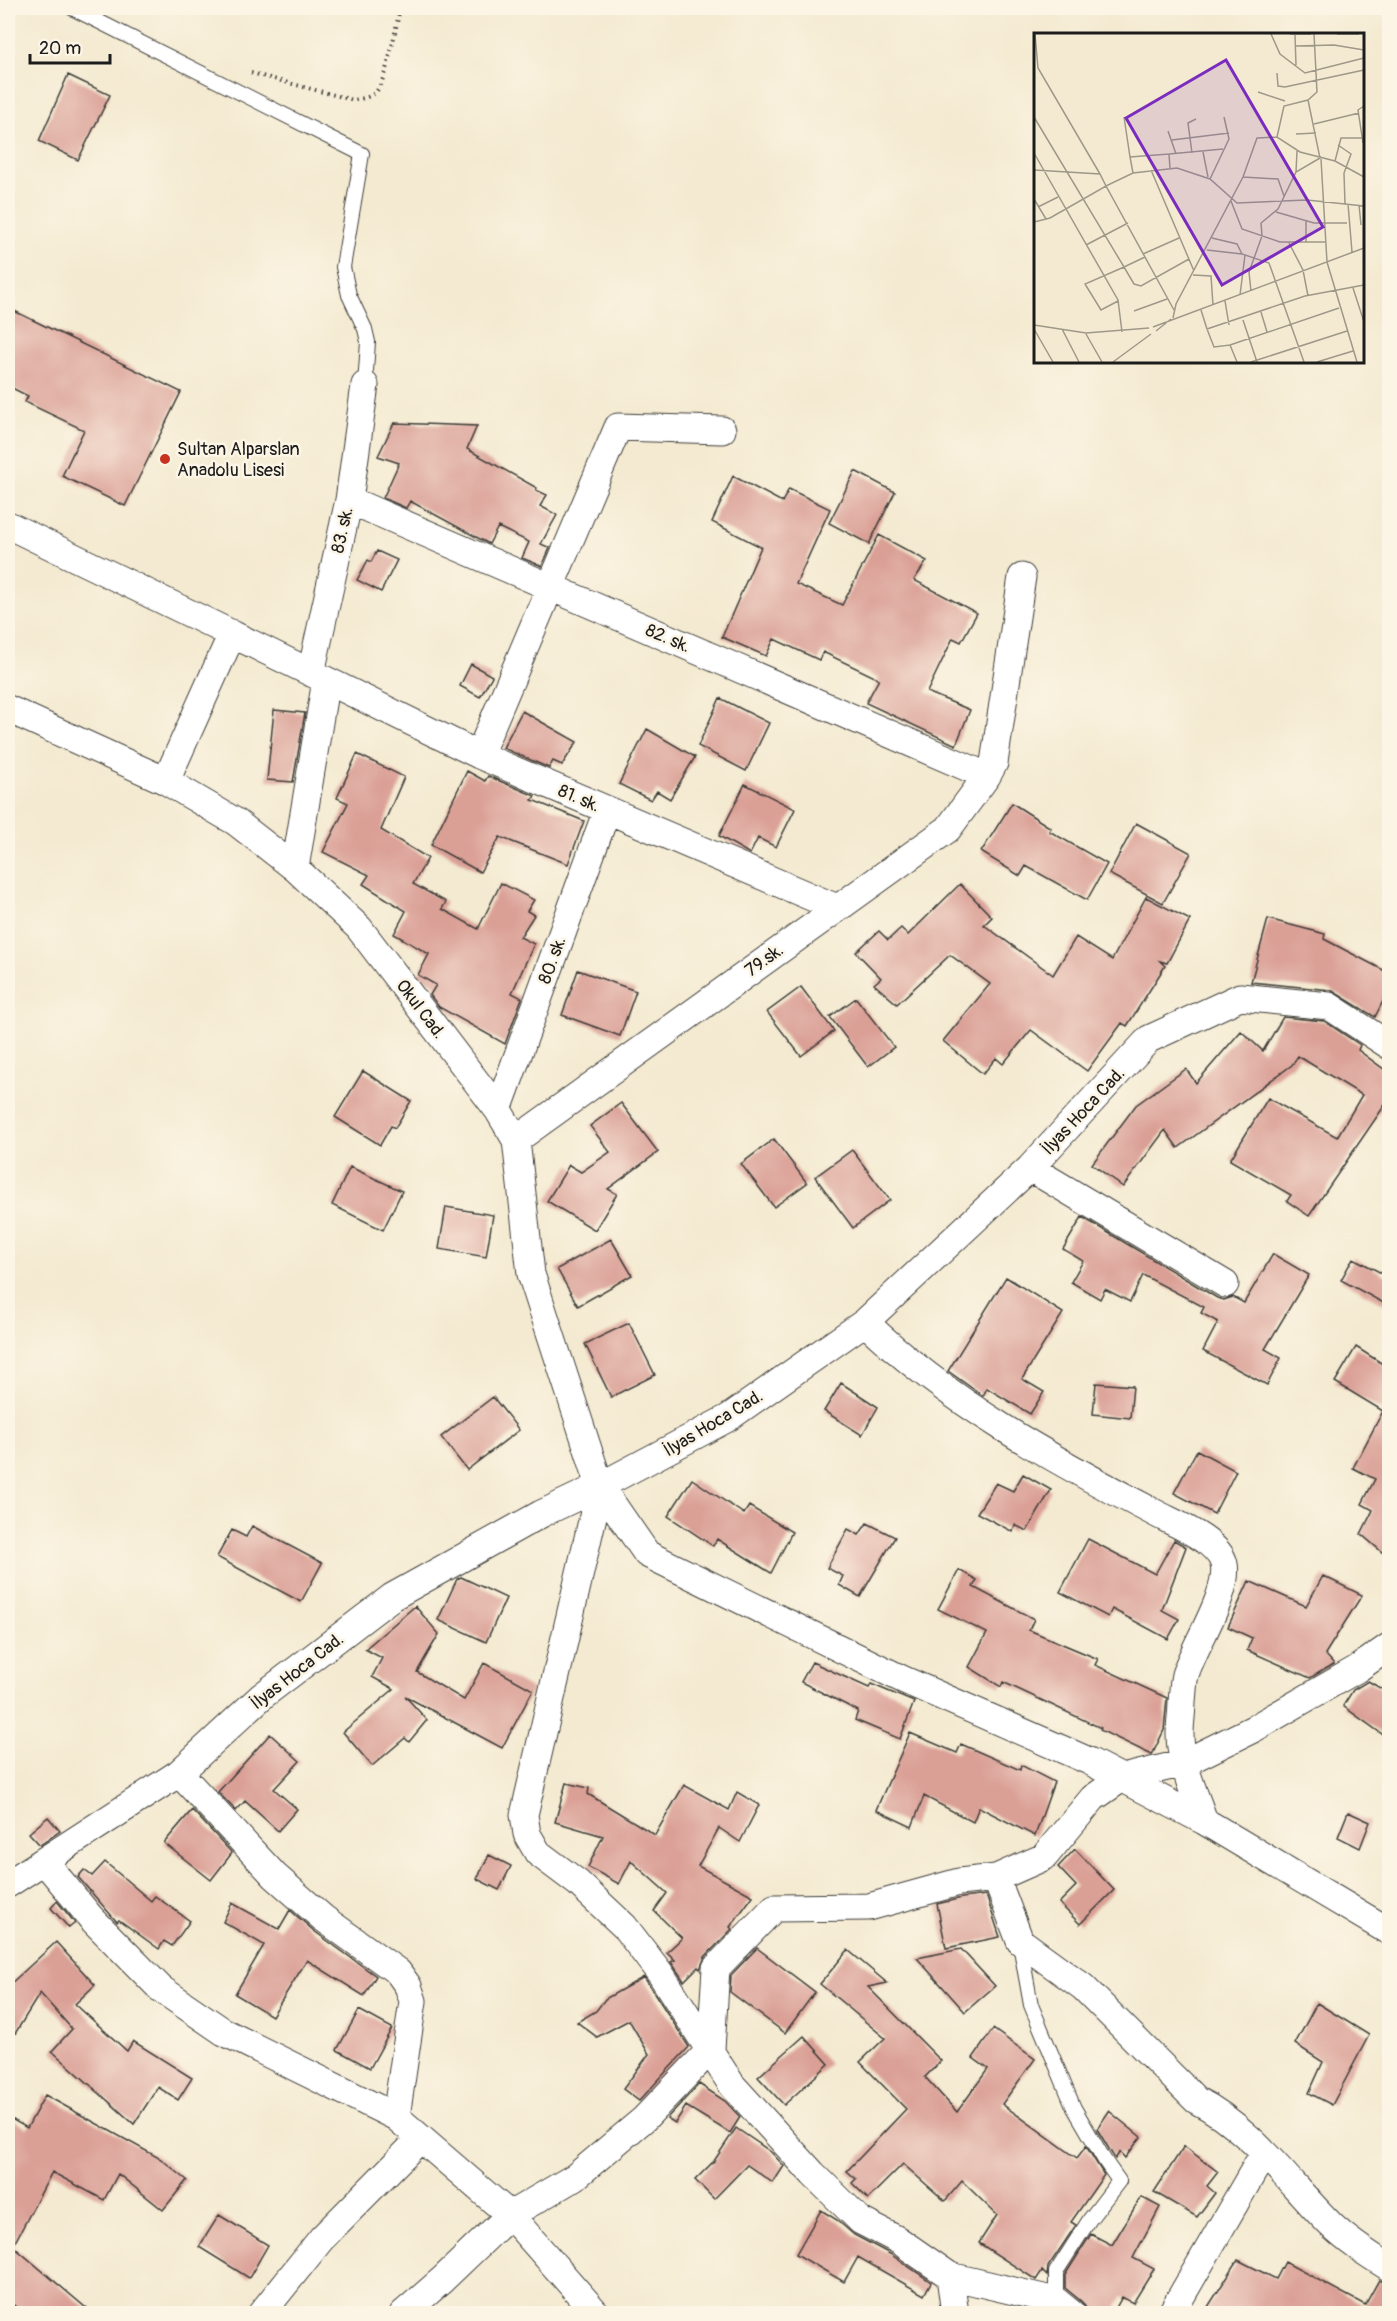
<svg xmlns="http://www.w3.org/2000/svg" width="1397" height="2321" viewBox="0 0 1397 2321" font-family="Pangolin,sans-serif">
<rect width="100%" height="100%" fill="#fcf5e5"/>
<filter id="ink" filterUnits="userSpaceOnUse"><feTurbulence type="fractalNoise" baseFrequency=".0167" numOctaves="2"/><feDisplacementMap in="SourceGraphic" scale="12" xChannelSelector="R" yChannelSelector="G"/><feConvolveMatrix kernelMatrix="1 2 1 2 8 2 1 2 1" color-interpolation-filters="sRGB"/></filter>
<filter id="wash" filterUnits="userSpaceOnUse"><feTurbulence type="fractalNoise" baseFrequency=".008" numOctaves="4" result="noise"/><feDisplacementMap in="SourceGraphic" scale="24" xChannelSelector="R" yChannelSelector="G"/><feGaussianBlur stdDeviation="1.35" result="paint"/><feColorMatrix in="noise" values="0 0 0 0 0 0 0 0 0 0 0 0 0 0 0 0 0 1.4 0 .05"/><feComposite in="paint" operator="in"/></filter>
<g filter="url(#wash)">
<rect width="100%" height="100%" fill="#f4ead1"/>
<g id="blocks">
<path fill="#da9f95" d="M68 75 110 95 78 160 39 141Z
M8 308 181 392 125 506 62 476 84 430 25 402 28 396 8 386Z
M394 423 477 426 467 449 537 488 536 490 547 495 540 506 557 515 541 544 550 548 542 566 522 558 529 542 498 527 489 544 410 501 406 508 383 498 399 463 378 456Z
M855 471 895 492 869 544 829 523Z
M733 476 782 502 789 489 830 509 796 584 842 605 879 535 927 561 914 580 977 613 961 642 953 638 927 692 970 710 956 745 866 703 879 679 823 652 819 660 774 639 766 656 722 637 761 547 712 522Z
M377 551 397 560 381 592 357 580 368 560 371 562Z
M471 664 492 676 480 697 460 686Z
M720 698 769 723 746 771 698 746Z
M274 710 305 713 293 782 267 780Z
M522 711 577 742 562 765 553 761 549 768 503 748Z
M647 729 695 757 670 799 657 791 651 800 619 784Z
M357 754 404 777 381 830 428 858 413 884 446 902 442 909 478 929 501 883 534 900 527 911 534 915 520 937 534 944 512 993 522 998 505 1044 439 1007 430 995 436 985 418 975 429 954 394 934 406 911 363 884 369 875 323 852 348 803 337 798Z
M467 771 485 781 488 776 535 796 532 800 584 821 568 864 500 837 480 872 431 845Z
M745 784 795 809 776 847 758 838 750 854 719 836Z
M1012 803 1051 828 1049 831 1107 864 1087 900 1026 866 1020 876 981 852Z
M1136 823 1191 853 1163 903 1109 874Z
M960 884 992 917 984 925 1053 975 1076 937 1112 960 1146 897 1190 920 1167 963 1160 961 1165 966 1127 1026 1122 1023 1087 1071 1031 1030 1003 1064 996 1058 983 1074 943 1041 990 984 950 955 897 1004 874 984 881 978 856 952 879 931 888 940 901 928 908 935Z
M1268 919 1325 934 1324 939 1389 973V989L1375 1017 1331 990 1251 982Z
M578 970 636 991 620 1036 562 1015Z
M801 987 834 1031 801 1056 767 1012Z
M856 998 894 1047 868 1067 830 1017Z
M1283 1017 1324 1021 1360 1045 1358 1050 1389 1073V1099L1309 1216 1287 1201 1291 1195 1230 1160 1268 1098 1337 1137 1362 1095 1298 1056 1292 1065 1178 1148 1165 1130 1123 1187 1092 1164 1136 1105 1186 1069 1196 1083 1241 1031 1263 1051Z
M363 1071 411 1101 395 1128 391 1126 380 1145 335 1117Z
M621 1103 658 1152 608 1189 617 1194 595 1230 547 1201 569 1165 581 1172 610 1152 590 1126Z
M774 1139 807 1183 774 1207 741 1164Z
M852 1150 890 1200 853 1228 815 1177Z
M350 1167 402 1191 383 1230 332 1205Z
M446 1207 493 1215 486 1257 439 1249Z
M1082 1217 1217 1298 1224 1300 1233 1297 1244 1303 1273 1254 1309 1275 1265 1349 1281 1358 1267 1385 1203 1351 1218 1322 1201 1313 1204 1307 1143 1275 1130 1302 1105 1289 1100 1299 1071 1282 1083 1261 1063 1249Z
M611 1239 632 1275 578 1306 557 1269Z
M1353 1258 1389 1277V1306L1341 1280Z
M1006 1277 1063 1313 1022 1379 1044 1392 1030 1414 987 1388 983 1396 948 1371Z
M629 1323 655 1375 611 1397 585 1344Z
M1356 1347 1389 1368V1558L1361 1534 1373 1510 1362 1504 1375 1479 1353 1468 1383 1411 1335 1382Z
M841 1383 878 1407 862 1435 824 1411Z
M1096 1383 1133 1386 1130 1418 1093 1414Z
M493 1397 519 1430 467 1470 441 1437Z
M1197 1450 1236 1471 1214 1514 1174 1493Z
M1023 1474 1051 1490 1027 1531 1015 1525 1013 1532 977 1513 996 1483 1013 1491Z
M692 1479 744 1514 749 1506 792 1532 771 1573 717 1539 713 1546 668 1516Z
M867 1523 895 1537 860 1597 839 1585 843 1576 827 1568 848 1529 859 1535Z
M252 1526 322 1563 301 1602 217 1557 232 1530 246 1537Z
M1088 1539 1155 1574 1174 1540 1186 1547 1162 1610 1179 1619 1168 1639 1112 1609 1108 1617 1060 1592Z
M959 1570 977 1580 973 1587 1034 1619 1029 1630 1098 1659 1095 1665 1167 1698 1164 1730 1152 1755 1100 1730 1101 1728 1003 1682 1001 1687 969 1667 987 1633 938 1609Z
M1323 1576 1362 1595 1325 1654 1334 1664 1310 1678 1247 1650 1252 1638 1228 1627 1249 1581 1306 1606Z
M461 1577 506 1598 486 1642 438 1620 457 1579Z
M415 1606 439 1634 417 1672 464 1700 484 1663 533 1690 502 1748 405 1696 427 1720 409 1742 405 1738 372 1766 343 1732 394 1689 372 1677 382 1658 365 1649Z
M812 1662 869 1688 871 1684 914 1702 900 1739 855 1720 858 1711 801 1682Z
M1368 1681 1389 1693V1739L1343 1706 1353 1690Z
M910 1733 957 1753 961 1744 1020 1770 1021 1765 1054 1782 1035 1836 979 1807 973 1822 924 1796 912 1827 876 1810Z
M270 1734 300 1761 274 1789 297 1809 278 1831 245 1801 236 1811 218 1792Z
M566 1783 589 1788 588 1794 655 1835 684 1785 729 1810 737 1792 759 1805 740 1842 719 1828 698 1866 753 1896 730 1927 732 1929 705 1957 700 1969 698 1967 684 1981 671 1962 675 1960 667 1952 682 1938 654 1911 667 1893 631 1861 619 1884 588 1867 603 1836 555 1822Z
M192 1810 232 1853 211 1880 164 1843Z
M1348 1812 1370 1822 1360 1848 1338 1837Z
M48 1817 60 1831 40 1845 29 1833Z
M1075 1849 1114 1890 1080 1924 1059 1903 1076 1886 1058 1867Z
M489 1855 511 1866 499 1890 477 1879Z
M105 1862 151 1901 155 1896 190 1921 172 1946 164 1941 159 1949 119 1920 117 1922 78 1877 84 1870 92 1876Z
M986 1895 1000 1937 946 1948 937 1904 962 1898Z
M57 1901 75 1923 69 1928 51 1908Z
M232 1903 279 1929 290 1910 314 1931 376 1976 364 1996 307 1960 272 2016 235 1994 264 1945 223 1922Z
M56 1942 95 1985 75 2004 127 2051 133 2041 192 2078 178 2100 158 2087 134 2124 52 2051 72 2029 40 1993 8 2045V1986Z
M757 1948 815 1992 785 2033 730 1992 731 1975Z
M961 1949 995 1986 965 2012 917 1958Z
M848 1950 887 1983 868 1987 941 2061 925 2077 957 2112 988 2069 973 2058 993 2029 1035 2059 1002 2104 1077 2158 1086 2146 1104 2175 1071 2222 1076 2225 1048 2267 1047 2276 1042 2271 1036 2280 979 2243 997 2215 962 2181 945 2201 903 2164 868 2199 852 2183 856 2179 847 2171 906 2109 860 2062 885 2038 820 1984Z
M644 1977 689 2047 639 2101 623 2089 649 2054 629 2020 597 2037 577 2022 596 2011 605 1999Z
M1317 2003 1369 2035 1332 2105 1309 2093 1323 2062 1295 2044Z
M359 2010 392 2028 370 2068 337 2050Z
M804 2036 829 2064 784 2105 758 2077Z
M699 2084 725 2101 740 2117 730 2133 686 2106 675 2123 667 2118Z
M45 2095 161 2159 187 2180 163 2210 118 2174 104 2200 52 2172 13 2246 92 2313H23L8 2300V2117L27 2128Z
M1109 2111 1141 2137 1125 2158 1120 2152 1115 2159 1097 2129Z
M736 2128 771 2152 784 2166 773 2183 747 2165 714 2199 695 2180 714 2161Z
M1184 2146 1218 2172 1207 2186 1215 2193 1197 2217 1154 2192Z
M1141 2197 1160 2207 1133 2258 1154 2269 1133 2303 1122 2297 1113 2313H1089L1082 2302 1065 2288V2275L1091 2234 1112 2245Z
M821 2210 837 2220 854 2235 890 2254 931 2282 924 2295 858 2257 844 2282 796 2254Z
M219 2215 268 2245 249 2278 199 2247Z
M1238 2260 1276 2279 1285 2262 1365 2305 1379 2280 1389 2284V2313H1204Z"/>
</g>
</g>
<g filter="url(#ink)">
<use href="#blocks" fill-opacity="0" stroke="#3c3b37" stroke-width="1.5"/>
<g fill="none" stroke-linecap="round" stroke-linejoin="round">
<g stroke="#3c3b37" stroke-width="16">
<path id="lane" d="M72 8 362 154 343 267 349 295 365 329 368 342 365 385
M1020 1944 1031 2005 1074 2108 1105 2161 1119 2181 1090 2219 1056 2272V2301"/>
</g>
<g stroke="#3c3b37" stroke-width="29">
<path id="street" d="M349 500 987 776
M8 525 232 634 166 781
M232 634 479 755 837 908
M311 673 349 500 365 385
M8 709 166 781 236 822 295 868 359 928 498 1110 516 1140 531 1274 600 1486 647 1554 902 1679 1089 1761 1204 1821 1390 1932
M479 755 618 427 722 430
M295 868 326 680
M498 1110 607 810
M516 1140 948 829 987 776 994 763 1022 577
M1030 1168 1225 1284
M865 1322C949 1403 1054 1460 1157 1514 1176 1524 1219 1541 1224 1564 1230 1593 1194 1645 1185 1675 1183 1683 1183 1693 1182 1702 1182 1712 1180 1723 1180 1734 1180 1763 1195 1794 1204 1821
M600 1486 524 1815 527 1834 538 1853 578 1883 624 1926 660 1973 732 2085 813 2174 861 2221 898 2240 950 2276 1056 2301 1072 2314
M179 1773 275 1876 323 1918 398 1972 408 1986 413 2001 396 2117 510 2215 597 2314
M45 1862 91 1918 161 1989 224 2032 396 2117
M996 1878 1020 1941 1083 1987 1196 2100C1251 2128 1287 2181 1330 2224 1347 2241 1369 2255 1390 2268
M8 1884 179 1773 262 1696 392 1597 541 1514 600 1486 728 1418 865 1322 1030 1168 1149 1039 1240 997 1329 1006 1390 1046
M950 2276 955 2314
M261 2314 322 2238 420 2139
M403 2314 442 2280 510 2215 575 2177 644 2119 711 2049 716 1968 774 1908 869 1907 959 1882 996 1878 1044 1857 1093 1798 1122 1778 1184 1763 1253 1729 1357 1669 1390 1646
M1171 2314 1264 2153"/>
</g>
<path stroke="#3c3b37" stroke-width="4" stroke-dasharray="1.5 4.5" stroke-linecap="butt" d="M251 73 353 100C360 99 368 98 375 93 387 81 396 26 400 8"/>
<use href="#lane" stroke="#fff" stroke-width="14"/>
<use href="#street" stroke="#fff" stroke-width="27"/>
</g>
</g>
<circle fill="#c8321e" stroke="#fcf5e5" stroke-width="2" cx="165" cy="459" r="6"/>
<g text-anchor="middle" stroke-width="5" stroke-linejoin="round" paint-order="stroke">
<g font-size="18" fill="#1c1c1c" stroke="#fcf5e5" text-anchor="start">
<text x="177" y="455">Sultan Alparslan<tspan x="177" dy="21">Anadolu Lisesi</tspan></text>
</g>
<g font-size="18" fill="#1c1c1c" stroke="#fcf5e5">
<text transform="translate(342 530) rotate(-78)" y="6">83. sk.</text>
<text transform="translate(668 638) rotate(23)" y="6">82. sk.</text>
<text transform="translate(579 798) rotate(23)" y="6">81. sk.</text>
<text transform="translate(552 960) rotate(-70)" y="6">80. sk.</text>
<text transform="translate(764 960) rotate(-36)" y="6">79.sk.</text>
<text transform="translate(421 1009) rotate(53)" y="6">Okul Cad.</text>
<text transform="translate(1083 1111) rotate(-47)" y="6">İlyas Hoca Cad.</text>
<text transform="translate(713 1423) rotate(-31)" y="6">İlyas Hoca Cad.</text>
<text transform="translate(297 1671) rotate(-38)" y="6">İlyas Hoca Cad.</text>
</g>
</g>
<g transform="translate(1034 33)">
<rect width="330" height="330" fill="#f4ead1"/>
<path fill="none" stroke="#9e9889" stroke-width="1.5" d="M1 1 4 35 66 141M237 1 246 21 271 40 330 25M256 1H277M303 1H325M261 2 262 32M262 13 300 12 330 17M243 40 244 53 251 54 330 37M224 59 251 68M0 84 90 234 111 224M90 84 96 124M280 91 325 80M134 98 142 121M262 101 282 100M243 104 250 73 274 67 283 59 280 1M138 107 195 100M329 110 324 77 330 73M304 112 317 121 310 140 311 171M169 119 174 144M0 120 84 267 88 299M158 120 154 90 162 86M135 121 189 116M287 126 293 229 323 329M301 128 307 105H328M0 137 66 141 72 153 99 140 143 135 176 146 203 170 273 167 330 173M117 137 160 238M262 139 263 118M99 140 96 124 135 121 136 135M209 144 244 146 250 163M176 146 195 106 190 84M0 166 12 186M197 168 208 196 246 209H291M314 171 318 219M325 172 327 192M4 174 24 164M242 179 280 190H313M0 189 16 185 72 153 140 277M178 205 203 211 208 221 235 230 270 329M272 209V188M255 210 269 237 274 263M52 212 94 190M173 217 208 221M109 221 145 205M159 242 177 243 179 272M319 255 330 289M217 258 215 239 228 203 227 190 244 176 262 139 286 125 274 67M206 262 211 222M84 268 67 277 51 251 90 234 100 251 107 253 155 226M191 268 195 292M167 277 173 296 271 263 330 252M100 278 133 266M227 279 233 299M139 285 142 271 209 144 223 105 243 104 266 119 301 128 330 144M209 287 223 329M0 292 52 300 115 295M119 294 330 215M0 296 19 329M28 296 45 329M173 296 180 314 196 312 203 329M122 298 137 286M52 301 68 329M196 312 305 275M79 329 117 301M217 329 313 298M283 329 319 318"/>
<path fill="#7b2cbf" fill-opacity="0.15" stroke="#7b2cbf" stroke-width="3" d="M192 27 289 194 188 252 92 85Z"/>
<rect width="330" height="330" fill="none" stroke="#1c1c1c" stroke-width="3"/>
</g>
<rect width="1397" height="2321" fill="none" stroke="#fcf5e5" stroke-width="30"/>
<path d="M30 54v9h80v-9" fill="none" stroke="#1c1c1c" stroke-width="3"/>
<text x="39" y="54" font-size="18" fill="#1c1c1c" stroke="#fcf5e5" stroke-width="4.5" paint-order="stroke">20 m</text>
</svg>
